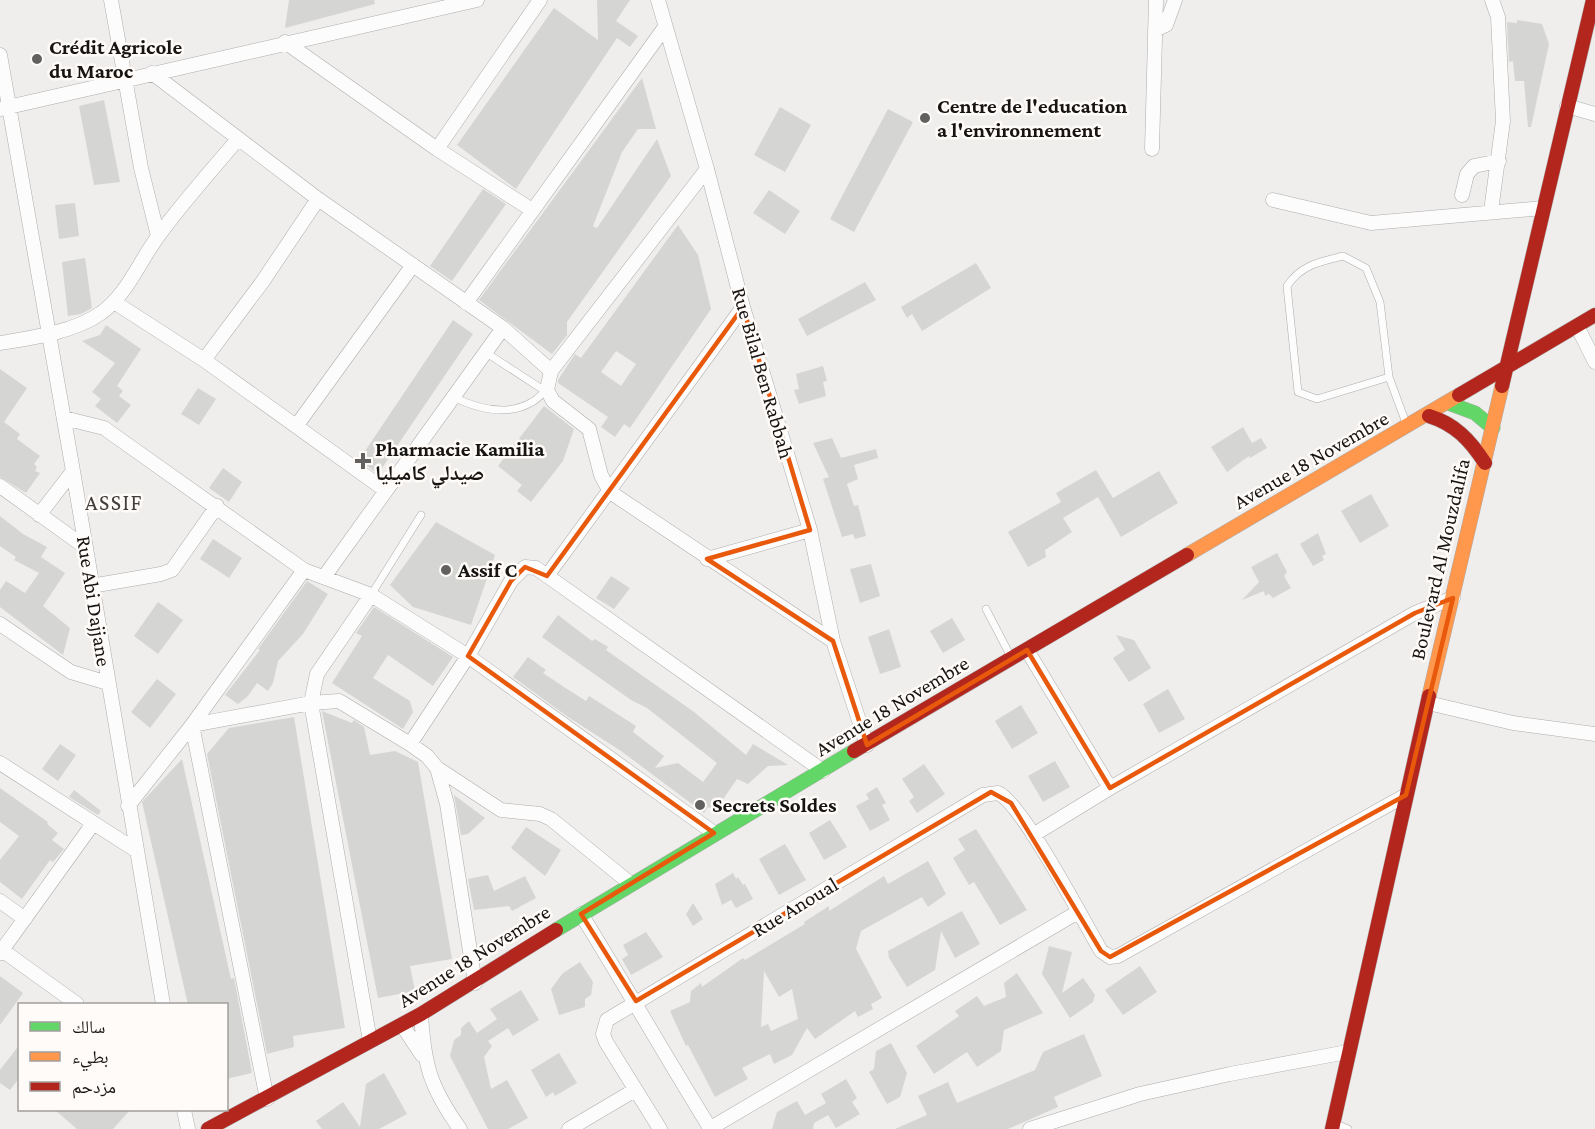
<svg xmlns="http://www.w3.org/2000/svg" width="1595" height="1129" viewBox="0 0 1595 1129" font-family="'Crimson Pro','Noto Naskh Arabic',serif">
<rect width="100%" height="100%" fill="#efeeec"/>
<path fill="#d5d5d3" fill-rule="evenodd" d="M289 0H374L375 4 285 28Z
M597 0H630L616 21 638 36 630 47 617 38 516 189 457 145 554 8 598 40Z
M1517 20 1542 24 1549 44 1531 127H1528L1524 81H1515L1513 61 1509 62 1507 22 1517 23Z
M642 78 656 129H638L622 152 593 226 597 228 657 139 671 176 567 322V335L552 354 479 300Z
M104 100 120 182 94 185 79 106Z
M780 107 811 125 785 172 754 155Z
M888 109 913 122 854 232 830 219Z
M483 189 506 204 452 281 430 266Z
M769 190 800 211 785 234 753 213Z
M75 203 79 236 59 239 55 205Z
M678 225 698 255 711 309 630 428 624 424 615 437 601 427 608 417 558 383V380L575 354 581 358ZM616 351 636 364 621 386 601 372Z
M85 258 92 308 81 314 68 316 62 262Z
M976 263 991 288 922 331 912 314 907 318 901 307Z
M865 282 876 300 807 336 798 319Z
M453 320 473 334 378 474 359 460Z
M106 325 141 349 117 386 123 391 119 396 131 405 117 423 95 406 101 399 92 392 115 363 82 341 100 335Z
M823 366 827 381 823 382 826 396 799 404 794 390 799 389 796 374Z
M0 369 27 388 4 422 20 434 17 439 40 456 34 464 37 467 35 471 40 473 26 493 0 477Z
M198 388 216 399 199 425 181 414Z
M544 406 574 429 563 461 531 502 517 491 522 485 498 466Z
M1243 427 1252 443 1261 438 1267 448 1250 458 1249 456 1227 472 1211 447Z
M832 438 841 458 876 449 878 458 854 465 858 479 847 484 854 506 858 505 866 536 855 539 853 534 842 537 823 479 829 477 813 443Z
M223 468 242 482 229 502 209 488Z
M1096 470 1113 498 1159 471 1178 503 1121 537 1098 497 1063 518 1072 532 1045 550 1046 557 1028 567 1008 532 1061 502 1056 493Z
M1371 494 1389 526 1360 543 1341 511Z
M0 516 23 534 47 547 41 557 65 573 43 606 70 628 63 655 0 607V590L6 581 25 593 39 573 14 560 16 557 0 546Z
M436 522 495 555 471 625 413 607 390 585Z
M1318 533 1326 554 1322 556 1324 560 1313 566 1300 544Z
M213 539 242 558 229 578 200 559Z
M1277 553 1287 572 1284 576 1291 588 1273 598 1269 594 1265 596 1264 591 1242 600 1259 582 1251 567Z
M871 564 880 596 860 603 850 569Z
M611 576 630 588 614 609 596 598Z
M307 581 328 594 303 634 278 661 273 683 268 691 257 683 248 696 238 704 225 695 260 650 258 649Z
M158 602 183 620 158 654 134 636Z
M374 607 453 657 433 686 388 655 373 678 410 701 413 712 403 729 332 683 362 636 356 633Z
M558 615 592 641 595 639 608 647 606 650 694 712 746 755 753 744 788 765 768 766 748 784 737 779 715 811 708 807 704 813 621 751 568 717 513 677 528 657 546 670 543 673 564 687 586 701 589 696 636 726 633 732 664 756 655 768 678 763 703 782 717 763 647 708 631 700 542 637Z
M952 618 965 640 943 653 930 631Z
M889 629 901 667 880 674 868 637Z
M1116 635 1134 640 1151 668 1129 682 1113 658 1125 650Z
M157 679 176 694 150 728 131 712Z
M1168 689 1185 719 1159 733 1143 704Z
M1021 705 1038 733 1012 749 995 721Z
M322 711 352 723 354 720 364 727 370 755 395 751 418 762 452 959 410 966 415 991 378 998Z
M294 717 345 1028 293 1036 294 1047 267 1054 207 754 229 728Z
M60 744 76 755 58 781 42 769Z
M182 759 231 979 234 978 252 1073 226 1079V1005H188L142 802Z
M1055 761 1070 787 1043 802 1028 776Z
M924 764 945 794 917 813 909 801 914 797 902 779Z
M877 787 886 803 882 805 890 820 870 831 856 806 869 799 866 794Z
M0 788 48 822 47 824 58 833 52 840 64 849 53 862 50 860 22 899 0 882V860L19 836 0 822Z
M74 790 101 811 98 815 69 797Z
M454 795 485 818 468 834 461 835Z
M830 820 847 847 824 860 809 833Z
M526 827 561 850 545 876 511 848Z
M976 829 1027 910 1000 925 974 882 969 885 953 858 965 850 958 839Z
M785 844 806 880 779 895 759 859Z
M928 861 946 894 928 907 922 897 861 931 856 949 882 998 871 1004 873 1009 858 1017 855 1011 815 1039 807 1028 792 1055 774 1064 770 1054 742 1068 748 1079 715 1097 688 1045 686 1046 670 1011 690 1002 691 991 701 983 702 987 743 958 745 960 805 924 804 922 829 906V911L884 876 888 884ZM764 971 779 997 792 989 798 1019 771 1031 768 1024 761 1027Z
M733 873 736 879 738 877 743 885 745 884 753 899 736 908 731 900 722 905 715 884Z
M488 875 494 891 525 876 536 898 512 911 509 906 474 910 468 879Z
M693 903 703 919 693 926 686 914Z
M962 911 980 944 955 958 941 931 935 970 907 987 889 958 888 951Z
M646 932 663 957 631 975 622 959 628 955 623 945Z
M1049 946 1072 952 1062 993 1083 978 1095 995 1093 1002 1070 1018 1042 974Z
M580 962 593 982 591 995 585 999V1007L559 1015 551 989 563 973Z
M1140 966 1157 992 1123 1015 1105 990Z
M1017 973 1043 1013 1004 1030 1001 1051 977 1067 967 1052 934 1074 916 1046 959 1016 955 1011 977 996 984 1006 1006 997 1004 983Z
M0 976 23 993 0 1025Z
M521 990 539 1020 513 1036 508 1028 488 1041 492 1046 484 1057 491 1089 507 1080 528 1118 508 1129H488L450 1056 454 1040 461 1035V1028L469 1021 477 1033 497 1019 490 1009Z
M1084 1034 1102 1076 1054 1097 1058 1107 1008 1129H895L927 1115 918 1096 948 1082 957 1103 1035 1070 1043 1052Z
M891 1043 907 1073 900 1097 887 1104 869 1072 874 1069 876 1051Z
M20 1044V1077L10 1090 0 1083V1070Z
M559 1053 577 1083 555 1096 553 1092 546 1097 531 1070Z
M384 1073 407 1114 379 1129H322L316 1121 343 1102 360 1127 366 1084Z
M846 1079 857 1098 852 1102 860 1114 836 1128 828 1115 814 1123 813 1129H772L777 1112 797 1101 805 1115 826 1103 821 1094Z
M55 1110H130L113 1129H77Z"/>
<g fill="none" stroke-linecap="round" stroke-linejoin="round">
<g stroke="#adacab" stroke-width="8">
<path id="lane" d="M1343 256 1366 268 1380 302 1389 377 1317 399 1298 392 1287 286C1301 265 1319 262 1343 256Z
M485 352 545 391
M1389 377 1406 423
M453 397C476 408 507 417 532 402 538 399 542 393 547 390
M371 595 421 515
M986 609 1011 657
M1336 1124 1348 1129"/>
</g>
<g stroke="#adacab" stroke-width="15">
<path id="street" d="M111 0 141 168 158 236
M658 0 707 169 743 307 810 530 833 641 867 745
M1155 30 1166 25 1175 0
M285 42 437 149 532 210
M0 55 73 471 163 1004
M152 73 318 199 503 328 551 371
M1567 106 1595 114
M0 109 477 0
M437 149 540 0
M1152 149 1156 0
M707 169 551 371 547 390 553 401 589 429 601 475 610 492 833 641
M1462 195 1467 174 1474 166 1499 161
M1273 200 1371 223 1543 208
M1491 211 1503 121 1498 17 1492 0
M114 302 204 360 385 490
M466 303 665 27
M1577 326 1595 362
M0 343C31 338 75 332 101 313 127 295 140 260 159 235 183 202 211 171 238 139
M204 360 263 281 318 199
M64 418 104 428 304 570 371 595 468 656 714 833
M297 425 413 265
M0 486 85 547
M39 515 73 471
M707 559 810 530
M547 576 743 307
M324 577 503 328
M91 586 161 574 172 570 217 506
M0 624 71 672 108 683
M1027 650 1110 788
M1428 703 1513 723 1595 734
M410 744 468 656 511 581 525 567 536 568 823 771
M0 763 137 851
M437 768 501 810 540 814 551 819 631 884
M128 806 192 725 304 570
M1033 835 1110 788 1415 613 1453 598
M0 901 25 919
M581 914C625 985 666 1057 710 1128
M2 950 77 1004
M0 953 92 825
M421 1014C424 1065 430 1087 460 1129
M402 1025 422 1055
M370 1041 311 703 339 701 410 744 427 756 437 768 447 804 475 983
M267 1099 192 725 311 703 317 674 371 595
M184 1110 188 1129
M569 1129 635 1090
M660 1129 606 1042 603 1034 607 1020 983 795 998 793C1022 803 1084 922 1101 951L1110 957 1118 956 1406 795
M709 1129 1078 912
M1030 1129 1140 1094 1230 1074 1347 1052"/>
</g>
<g stroke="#adacab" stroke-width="15">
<path id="fast" d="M1448 403 1475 413 1493 428
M556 930 854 751"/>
</g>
<g stroke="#adacab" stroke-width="15">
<path id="slow" d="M1187 555 1459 395
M1429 696 1502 386"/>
</g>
<g stroke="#adacab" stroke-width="15">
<path id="jam" d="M1502 386 1593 0
M1459 395 1595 315
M1429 416C1455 424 1470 440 1485 463
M854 751 1187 555
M208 1129 421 1014 556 930
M1332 1129 1429 696"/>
</g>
<use href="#lane" stroke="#fdfcfc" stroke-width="7"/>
<use href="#street" stroke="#fdfcfc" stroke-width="14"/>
<use href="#fast" stroke="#63d668" stroke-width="14"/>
<use href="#slow" stroke="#ff974d" stroke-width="14"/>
<use href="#jam" stroke="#b3261e" stroke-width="14"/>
</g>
<path fill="none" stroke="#e8590c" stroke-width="4.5" stroke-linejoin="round" d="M743 307 810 530 707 559 833 641 867 745 1027 650 1110 788 1415 613 1453 598 1406 795 1110 957 1101 951 1011 803 991 792 636 1001 581 914 714 833 468 656 511 581 525 567 547 576Z"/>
<g fill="#626160" stroke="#fefbf8" stroke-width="2">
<circle cx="37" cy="59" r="6"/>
<circle cx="925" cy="118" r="6"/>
<path d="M360 452h6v6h6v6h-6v6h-6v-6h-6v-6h6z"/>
<circle cx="446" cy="570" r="6"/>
<circle cx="700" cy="805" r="6"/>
</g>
<g text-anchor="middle" stroke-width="5" stroke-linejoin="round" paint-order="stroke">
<g font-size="21" font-weight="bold" fill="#161514" stroke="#fefbf8" text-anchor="start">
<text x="49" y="54">Crédit Agricole<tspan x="49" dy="24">du Maroc</tspan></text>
<text x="937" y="113">Centre de l'education<tspan x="937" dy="24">a l'environnement</tspan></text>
<text x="375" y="456">Pharmacie Kamilia<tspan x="375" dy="24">صيدلي كاميليا</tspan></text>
<text x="458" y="577">Assif C</text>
<text x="712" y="812">Secrets Soldes</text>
</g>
<g font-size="21" fill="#161514" stroke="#fefbf8">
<text transform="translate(763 373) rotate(74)" y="7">Rue Bilal Ben Rabbah</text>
<text transform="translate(1311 460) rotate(-30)" y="7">Avenue 18 Novembre</text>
<text transform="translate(1440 559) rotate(-77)" y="7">Boulevard Al Mouzdalifa</text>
<text transform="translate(94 601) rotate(81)" y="7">Rue Abi Dajjane</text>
<text transform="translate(892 706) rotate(-31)" y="7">Avenue 18 Novembre</text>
<text transform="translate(795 907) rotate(-31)" y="7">Rue Anoual</text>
<text transform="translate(474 956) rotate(-32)" y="7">Avenue 18 Novembre</text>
</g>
<g font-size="22" letter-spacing="1.5" fill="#413f3c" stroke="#fefbf8">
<text x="114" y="510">ASSIF</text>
</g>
</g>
<rect x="18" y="1003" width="210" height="108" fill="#fefbf8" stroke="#a19f9d" stroke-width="1.5"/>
<rect x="30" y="1022" width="30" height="9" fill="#63d668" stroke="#a19f9d" stroke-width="1.5"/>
<text x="72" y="1033" font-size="18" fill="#161514">سالك</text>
<rect x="30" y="1052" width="30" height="9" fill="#ff974d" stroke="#a19f9d" stroke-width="1.5"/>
<text x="72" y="1063" font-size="18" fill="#161514">بطيء</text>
<rect x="30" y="1082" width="30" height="9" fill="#b3261e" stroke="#a19f9d" stroke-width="1.5"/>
<text x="72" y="1093" font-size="18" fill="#161514">مزدحم</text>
</svg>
